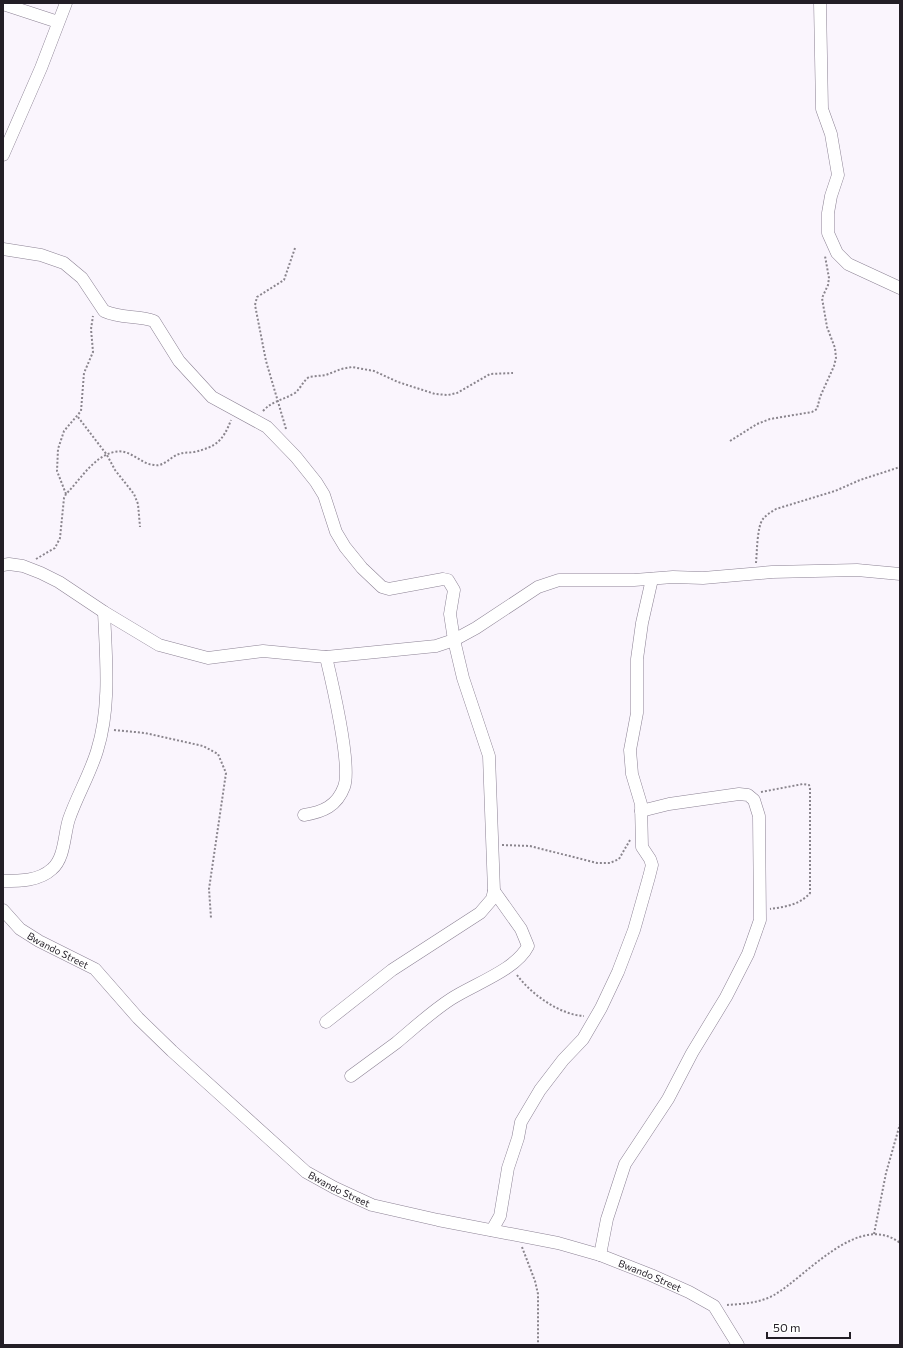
<svg xmlns="http://www.w3.org/2000/svg" width="903" height="1348" viewBox="0 0 903 1348" font-family="Commissioner,sans-serif">
<rect width="100%" height="100%" fill="#faf5fd"/>
<g fill="none" stroke-linecap="round" stroke-linejoin="round">
<g stroke="#8c8294" stroke-width="13">
<g id="street">
<path d="M820 3 822 109 831 134 838 175 831 196 828 213V233L837 253 848 264 900 288"/>
<path d="M3 4 58 22"/>
<path d="M3 155 41 68 66 3"/>
<path d="M3 249 41 255 64 263 82 278 104 311C121 319 138 315 154 321L179 361 212 397 267 427 296 457 316 482 324 495 336 532 345 547 362 568 382 587 389 589 443 579 448 580 454 590 450 614 454 640 463 678 489 756 494 891 492 899 480 913 392 970 326 1022"/>
<path d="M3 565 9 564 23 566 41 573 59 582 104 612 159 645 208 658 263 651 326 657 436 646 454 640 476 628 538 587 559 580H634L673 577 703 578 772 572 857 570 900 574"/>
<path d="M304 815C323 812 337 806 344 787 352 767 332 682 326 657"/>
<path d="M3 881C20 881 39 881 52 869 65 858 64 834 69 819 77 796 90 774 97 751 111 707 106 658 104 612"/>
<path id="s1" d="M3 910 20 929 39 941 95 969 138 1018 172 1051 306 1172 335 1188 372 1205 438 1220 558 1243 600 1255 651 1275 689 1292 714 1306 738 1345"/>
<path d="M351 1076C366 1065 381 1054 396 1043 414 1028 431 1012 451 999 474 984 516 970 528 946L521 929 494 891"/>
<path d="M492 1230 500 1216 508 1168 518 1138 521 1122 540 1090 563 1060 583 1039 601 1008 618 972 634 930 649 877 652 865 650 859 642 847 641 804 632 774 630 750 637 713V659L642 623 652 579"/>
<path d="M600 1255 607 1219 625 1164 668 1099 692 1053 726 997 748 954 760 920 759 816 754 800 748 795 739 794 669 804 641 811"/>
</g>
</g>
<path stroke="#8a858d" stroke-width="2" stroke-dasharray="2 2" stroke-linecap="butt" d="M263 411C272 401 283 400 295 393 301 388 303 381 309 377L326 375 341 369 352 367 374 371 398 382 435 394 448 395 457 393 490 374 513 373
M78 417 107 455 115 470 134 494 138 504 140 527
M286 429 266 361 255 305 257 297 284 280 295 248
M730 441 757 424 770 419 812 412 817 409 820 397 834 366 836 358 835 348 827 327 822 298 828 285 829 278 825 256
M66 494 57 471 58 449 64 431 81 411 84 373 93 352 91 329 93 316
M36 559 55 548 60 538 64 498 66 494C81 479 93 457 114 452 130 448 140 464 154 465 164 467 170 457 179 454 184 452 189 453 194 452 216 447 223 441 231 420
M756 563C757 553 757 526 763 519 766 515 771 512 776 509L835 491 860 480 900 467
M114 730 145 733 203 746 218 754 226 773 209 889 211 918
M761 792 803 784 809 785 810 789V893C800 905 784 907 770 909
M502 845 530 846 597 863H610L619 859 630 840
M517 975C531 994 560 1015 584 1016
M874 1234 886 1173 900 1124
M522 1247 535 1281 538 1294V1345
M727 1305C742 1304 760 1303 774 1295 807 1276 859 1211 900 1243"/>
<use href="#street" stroke="#fff" stroke-width="12"/>
</g>
<g text-anchor="middle" stroke-width="3.5" stroke-linejoin="round" paint-order="stroke">
<g font-size="10" fill="#231e26" stroke="#fff">
<text dy="4" stroke="none"><textPath href="#s1" startOffset="69">Bwando Street</textPath></text>
<text dy="4" stroke="none"><textPath href="#s1" startOffset="441">Bwando Street</textPath></text>
<text dy="4" stroke="none"><textPath href="#s1" startOffset="765">Bwando Street</textPath></text>
</g>
</g>
<rect width="903" height="1348" fill="none" stroke="#231e26" stroke-width="8"/>
<path d="M767 1332v6h83v-6" fill="none" stroke="#231e26" stroke-width="2"/>
<text x="773" y="1332" font-size="12" fill="#231e26" stroke="#ffffff" stroke-width="3" paint-order="stroke">50 m</text>
</svg>
